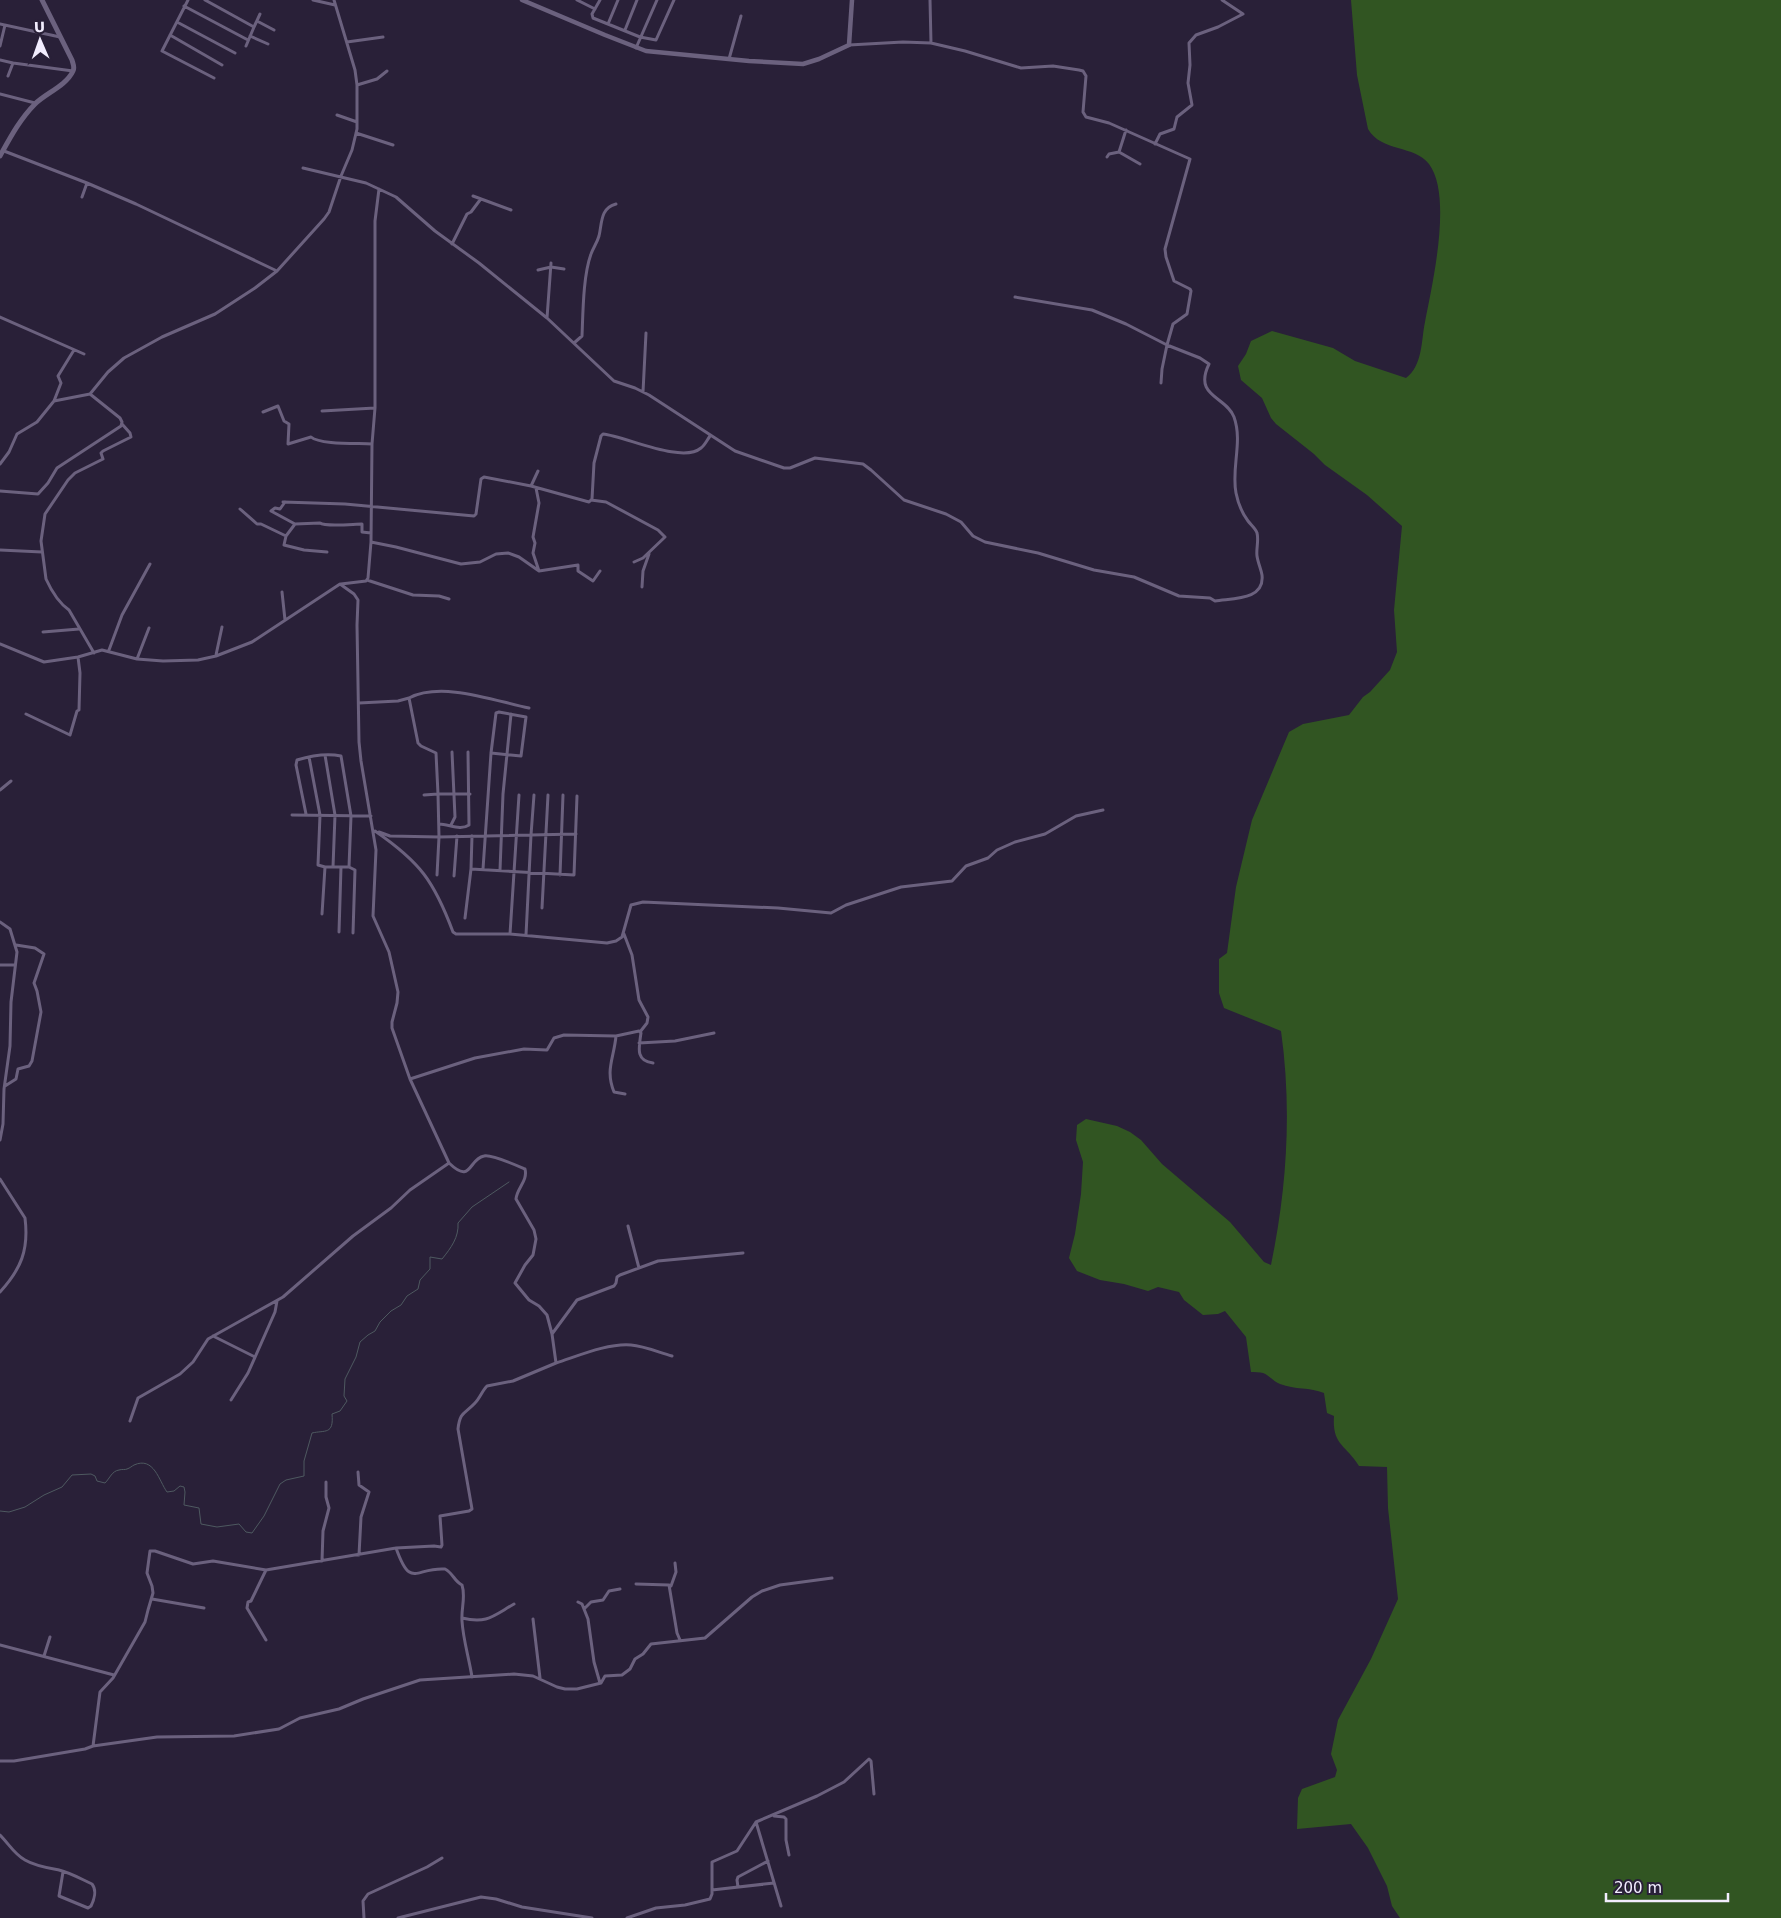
<svg xmlns="http://www.w3.org/2000/svg" width="1781" height="1918" viewBox="0 0 1781 1918" font-family="'DejaVu Sans',sans-serif">
<rect width="100%" height="100%" fill="#292038"/>
<path fill="#315522" d="M1351 0H1781V1918H1400L1392 1906 1387 1886 1368 1848 1351 1824 1297 1829 1298 1798 1302 1789 1335 1777 1337 1770 1331 1754 1338 1720 1371 1659 1398 1599 1388 1508 1387 1467 1359 1466C1345 1444 1332 1445 1334 1416L1327 1413 1324 1393C1310 1387 1295 1390 1280 1384 1274 1382 1269 1375 1263 1373 1260 1372 1254 1372 1251 1372L1246 1337 1225 1311 1218 1314 1203 1315 1184 1300 1179 1292 1158 1287 1148 1291 1124 1284 1100 1280 1077 1271 1069 1258 1075 1234 1081 1194 1083 1162 1076 1140 1077 1125 1086 1119 1117 1126 1130 1132 1141 1140 1162 1164 1230 1222 1264 1262 1271 1265C1287 1188 1292 1109 1281 1031L1224 1008 1219 993V959L1227 953 1236 887 1252 820 1289 732 1303 724 1349 715 1363 697 1370 692 1390 670 1397 652 1394 610 1402 526 1367 495 1325 465 1314 454 1276 424 1271 418 1262 398 1241 380 1238 366 1246 354 1251 341 1272 331 1333 348 1355 361 1406 378C1423 365 1421 341 1425 322 1432 285 1453 196 1429 164 1415 145 1381 152 1368 129L1357 75Z"/>
<g fill="none" stroke-linecap="round" stroke-linejoin="round">
<path stroke="#4e5960" stroke-width="1" d="M0 1511 9 1512 25 1507 44 1495 62 1487 72 1475 91 1474 95 1476 97 1481 105 1483C110 1478 112 1471 119 1470 122 1469 125 1470 127 1469 130 1468 132 1466 134 1465 154 1456 159 1481 167 1492L174 1491 180 1486 184 1487 185 1492 184 1505 199 1508 201 1524 217 1527 239 1524 246 1532 252 1533 264 1516 280 1484 286 1480 304 1476V1461L312 1433C325 1430 334 1435 332 1414L340 1411 347 1401 344 1396 345 1379 356 1357 360 1342 368 1335 375 1331 380 1322 391 1311 401 1305 407 1296 418 1289 420 1280 430 1269V1257L442 1259C451 1248 459 1237 458 1223L472 1207 509 1182"/>
<path stroke="#6b617e" stroke-width="3" d="M188 0 162 51 214 78
M205 0 254 27 260 14
M313 0 335 5
M577 0 595 9
M600 0 592 14 593 18 640 37 656 40 674 0
M930 0 931 43
M184 6 248 40
M257 21 274 30
M177 22 235 53
M0 24 60 37
M608 24 618 0
M625 30 637 0
M170 35 222 65
M250 36 268 44
M347 42 383 37
M849 45 903 42 931 43 965 51 1021 68 1053 66 1079 70 1083 71 1086 76 1083 112 1086 117 1109 123 1190 159 1165 249 1166 257 1174 281 1190 289 1191 291 1187 314 1173 324 1167 345 1126 324 1092 310 1015 297
M0 46 5 25
M246 46 254 27
M636 48 657 0
M729 59 741 16
M0 60 13 63
M8 76 13 63 73 71
M357 85 377 79 387 71
M0 94 35 103
M337 115 357 122
M1126 130 1119 152 1140 164
M356 133 393 145
M1155 144 1160 134 1174 129 1177 117 1192 105 1188 83 1190 65 1189 43 1196 35 1218 27 1243 14 1222 0
M4 151 87 183 82 197
M1107 157 1109 154 1119 152
M303 168 366 183 396 197 435 231 479 263 547 318 614 381 635 388 649 395 735 451 784 468H790L815 458 863 464 871 470 904 500 946 514 961 522 973 536 985 542 1038 553 1094 570 1134 577 1179 596 1210 598 1215 601C1231 598 1265 601 1262 575 1261 569 1258 563 1257 556 1256 549 1259 540 1257 533 1256 529 1251 525 1248 521 1242 513 1238 503 1236 493 1231 468 1243 442 1234 417 1226 396 1193 397 1209 364L1200 358 1167 345 1162 369 1161 383
M87 183 136 204 277 271
M473 196 511 210
M452 244 467 214 471 212 480 200
M538 270 551 267 564 269
M0 317 84 354
M547 318 551 263
M574 343 582 336C583 313 583 276 591 254 593 248 597 243 599 236 602 224 600 208 616 204
M643 392 646 333
M54 401 61 383 58 376 74 350
M322 411 375 408
M263 412 278 406 284 421 289 424 288 444 311 437C320 445 359 443 372 444
M0 464 9 452 17 434 37 422 54 401 90 394 108 372 124 358 162 337 215 314 255 288 277 271 324 219 329 212 341 176 352 150 357 129V85L355 70 334 0
M531 486 538 471
M536 488 539 503 533 537 535 543 533 553 539 571 578 565V571L593 581 600 571
M0 491 38 494 48 483 57 468 121 426 122 422 120 418 90 394
M591 500 606 502 658 530 665 537 643 558 634 562
M283 502 345 504 474 516 476 514 481 479 484 477 531 486 589 502 592 499 594 463 601 436 603 434C625 436 682 464 701 448 705 445 707 440 710 436
M285 502 280 509 275 508 271 511 295 524 320 523C325 527 354 524 362 524V532L371 533
M240 509 257 524H261L286 536 295 524
M286 536 284 545 304 550 327 552
M371 542 396 547 461 564 480 562 496 554 508 553 519 557 539 571
M0 550 42 552
M367 580 413 595 439 596 449 599
M341 584 366 581 368 578 371 542 372 444 375 408V221L379 189
M642 587 643 571 649 554
M282 592 285 620
M43 632 79 629
M0 644 44 662 78 657 102 650 137 659 163 661 198 660 216 656 252 642 340 584 354 594 358 600 357 625 359 742 361 761 376 850 373 916 389 952 398 992 397 1003 392 1022V1028L410 1079 449 1163 410 1190 391 1208 353 1236 283 1297 208 1339 193 1362 180 1374 138 1398 130 1421
M109 650 122 615 150 564
M94 653 69 610C59 603 51 590 46 579L41 541 45 514 68 480 75 473 103 459 101 453 103 451 131 437 130 433 122 424
M216 655 222 627
M137 659 149 628
M359 703 398 701 409 698
M26 714 70 735 77 711 79 710 80 673 78 657
M325 755 335 815 333 867
M0 790 11 781
M470 794H438L436 753 421 746 418 743 409 698C442 681 495 701 529 708
M424 795 438 794 439 837 437 875
M534 795 531 835 576 834
M306 814 296 765 297 760C310 756 327 753 341 756L351 816 349 867H325L318 865 320 815 309 757
M292 815 371 816
M439 824C449 824 460 831 469 825L468 752
M451 825 455 817 452 752
M375 831C420 862 434 881 453 932L456 934H510L607 943 616 941 622 937 631 905 643 902 778 908 831 913 846 905 901 887 952 881 966 866 988 858 997 850 1015 842 1045 834 1076 816 1103 810
M379 832 390 836 439 837 531 835 526 935
M349 867 355 870 353 933
M471 869 574 875 577 796
M483 869 491 753 496 713 499 712 526 717 521 756 491 753
M500 870 503 794 511 714
M560 875 563 795
M454 876 457 836
M542 908 548 795
M322 914 325 867
M465 918 471 869 472 836
M0 922 10 929 17 952 11 1002 10 1046 4 1089 3 1124 0 1140
M339 932 341 867
M510 934 519 795
M624 934 632 955 639 1000 648 1017 647 1023 640 1032
M0 965H15
M616 1036C614 1058 605 1070 614 1092L625 1094
M639 1043 675 1041 714 1033
M410 1079 475 1058 524 1049 547 1050 554 1038 564 1035 616 1036 639 1031 641 1033C639 1047 635 1061 653 1063
M5 1086 16 1079 18 1069 29 1066 32 1061 41 1012 37 991 34 983 44 954 35 948 16 945
M449 1163C472 1185 468 1159 484 1156 491 1154 518 1166 525 1169 528 1181 517 1188 516 1199L534 1230 536 1239 533 1255 525 1265 515 1283 529 1300 539 1306 547 1315 552 1334
M0 1179 25 1218C29 1250 21 1269 0 1292
M628 1226 639 1268
M213 1336 255 1357
M556 1363C578 1356 608 1343 631 1345 644 1346 658 1352 672 1356
M231 1400 248 1373 275 1312 277 1301
M358 1472 359 1485 369 1492 361 1517 359 1555
M396 1548C411 1590 415 1567 445 1569 453 1573 454 1581 462 1585 466 1597 461 1608 462 1621 463 1639 469 1658 472 1677
M322 1561 323 1531 329 1508 326 1497V1482
M636 1584 669 1585 677 1633 680 1640
M671 1586 676 1572 675 1563
M152 1599 204 1608
M578 1602 582 1604 588 1619 594 1662 600 1683
M584 1609 591 1602 603 1600 609 1591 620 1589
M462 1618C487 1624 493 1616 514 1604
M533 1619 540 1678
M266 1640 247 1608 248 1602 251 1601 266 1570
M0 1645 114 1675
M44 1656 50 1637
M93 1746 157 1737 234 1736 279 1729 300 1718 339 1709 363 1699 420 1680 514 1674 533 1676 557 1687 565 1689H577L601 1683 605 1676 622 1675 630 1669 635 1659 643 1654 651 1644 705 1638 752 1597 762 1591 780 1585 832 1578
M0 1761H14L85 1749 93 1746 100 1692 113 1678 145 1622 148 1610 153 1593 152 1586 147 1573 150 1551H155L193 1564 213 1561 266 1570 396 1548 434 1546 441 1547 442 1545 440 1516 469 1511 472 1509 458 1429C460 1411 465 1414 475 1403 480 1398 482 1391 487 1386L513 1381 556 1363 552 1334 577 1300 614 1286 616 1283 617 1277 620 1275 658 1261 743 1253
M774 1816 784 1817 786 1819V1840L789 1855
M756 1822 781 1906
M0 1835C9 1844 14 1854 25 1860 35 1866 48 1868 59 1870 71 1873 81 1879 92 1884 97 1890 94 1900 91 1906L88 1908 59 1896 63 1872
M738 1887 737 1880 738 1877 768 1861
M712 1890 774 1883
M364 1918 363 1901 368 1894 427 1867 442 1858
M398 1918 481 1897 496 1899 522 1907 592 1918
M627 1918 656 1908 685 1905 710 1899 712 1894V1862L737 1851 756 1822 817 1796 844 1782 869 1759 871 1761 874 1794"/>
<path stroke="#6b617e" stroke-width="4.5" d="M522 0 605 35 646 51 749 61 803 64 819 59 849 45 852 0"/>
<path stroke="#6b617e" stroke-width="5" d="M0 156C10 138 20 119 35 104 46 93 66 86 73 71 75 67 73 64 72 60L42 0"/>
</g>
<g transform="translate(40 40) rotate(358)" stroke="#292038" stroke-width="4" paint-order="stroke">
<path d="M0-4L9 19L0 12L-9 19Z" fill="#f2edfe"/>
<text y="-8" font-size="14" font-weight="bold" text-anchor="middle" fill="#f2edfe">U</text>
</g>
<path d="M1606 1893v8h122v-8" fill="none" stroke="#f2edfe" stroke-width="2.5"/>
<text x="1614" y="1893" font-size="15" fill="#f2edfe" stroke="#292038" stroke-width="4" paint-order="stroke">200 m</text>
</svg>
